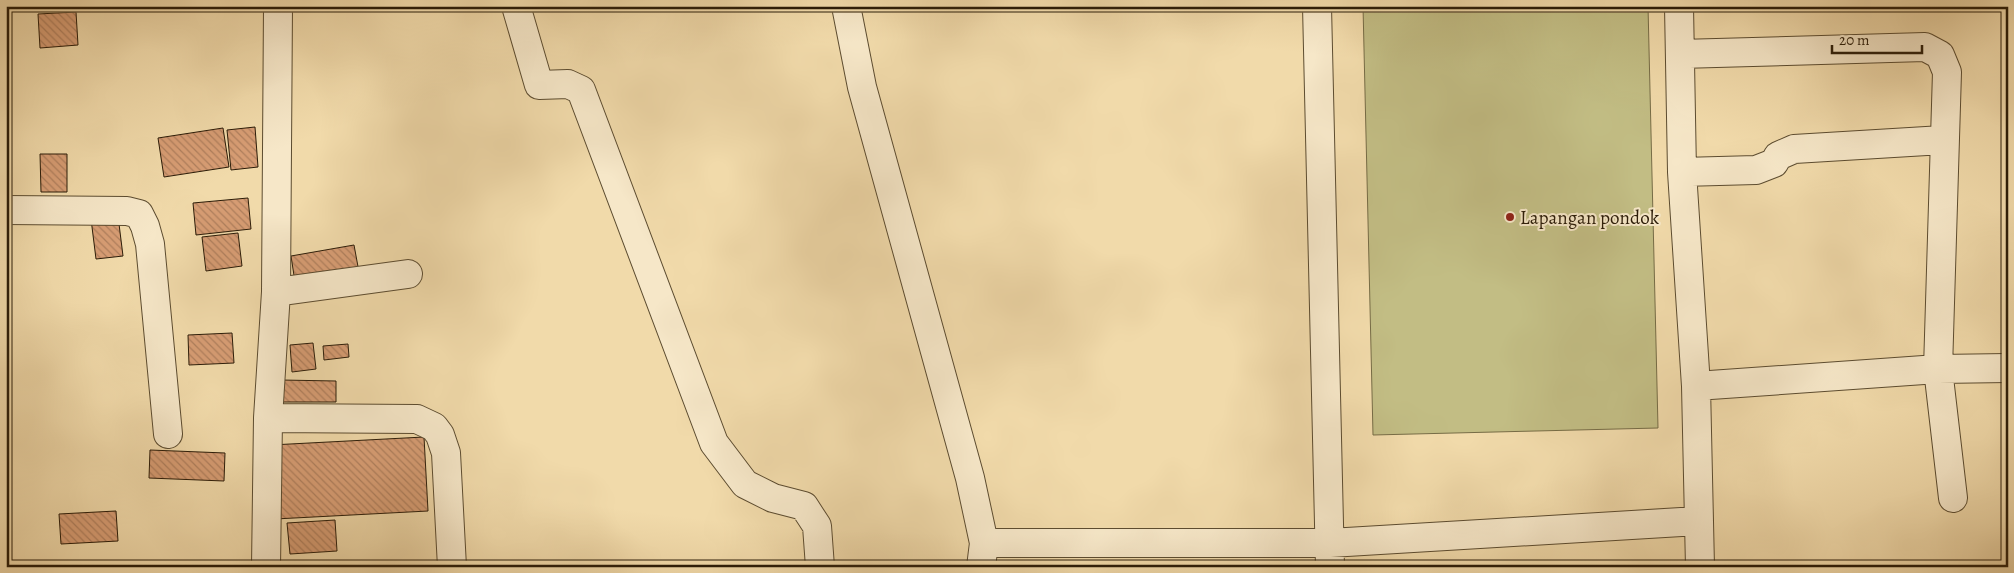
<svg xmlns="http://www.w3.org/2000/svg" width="2014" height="573" viewBox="0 0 2014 573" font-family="Alegreya,serif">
<defs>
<pattern id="building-back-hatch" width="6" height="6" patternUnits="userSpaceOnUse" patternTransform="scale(1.25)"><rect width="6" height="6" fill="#d79d74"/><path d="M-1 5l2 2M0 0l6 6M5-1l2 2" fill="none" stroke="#af7f5d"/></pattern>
</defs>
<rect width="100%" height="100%" fill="#f1daaa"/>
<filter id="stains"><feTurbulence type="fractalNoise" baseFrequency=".004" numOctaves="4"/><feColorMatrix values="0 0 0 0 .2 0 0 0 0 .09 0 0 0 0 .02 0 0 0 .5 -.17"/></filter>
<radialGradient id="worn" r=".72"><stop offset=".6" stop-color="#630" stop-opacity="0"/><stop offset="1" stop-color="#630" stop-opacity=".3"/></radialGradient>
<path fill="#c2bd84" stroke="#766c46" d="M1363 6H1648L1658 428 1373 435Z"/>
<path fill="url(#building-back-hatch)" stroke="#2b1c08" d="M76 12 78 45 40 48 38 14Z
M255 127 258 167 231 170 227 130Z
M223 128 229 167 164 177 158 138Z
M6 143H9L11 194H6Z
M40 154H67V192H41Z
M248 198 251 229 196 235 193 203Z
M118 216 123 256 96 259 91 219Z
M238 233 242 266 206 271 202 237Z
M354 245 359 272 295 282 291 256Z
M232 333 234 363 189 365 188 335Z
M313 343 316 369 292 372 290 345Z
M348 344 349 357 324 360 323 346Z
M281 380 336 381V402H281Z
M424 437 428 511 275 519 271 445Z
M150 450 225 453 224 481 149 478Z
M116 511 118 541 61 544 59 514Z
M335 520 337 551 290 554 287 523Z"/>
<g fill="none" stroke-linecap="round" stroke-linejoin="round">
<g stroke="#5c4c30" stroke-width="30">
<path id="minor" d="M516 6 539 85 568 84 581 90 714 443 745 484 773 498 804 506 817 526 820 567
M846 6 862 87 970 478 984 543 981 567
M1317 6 1330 567
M1679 6 1682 172 1696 386 1700 567
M1680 54 1925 47 1940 55 1947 72 1938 369 1953 498
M1682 172 1756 170 1774 163 1778 156 1794 149 1943 140
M6 210 127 211 139 214 145 226 150 244 168 434
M276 292 408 274
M1696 386 1938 369 2008 368
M268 418 417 419 434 427 440 435 446 453 452 567
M984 543H1330L1698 521
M266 567 268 418 276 292 278 6"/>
</g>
<use href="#minor" stroke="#f6e7c8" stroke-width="28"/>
</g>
<circle fill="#8f2418" stroke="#f6e7c8" stroke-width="2" cx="1510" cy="217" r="5"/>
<g text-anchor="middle" stroke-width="4" stroke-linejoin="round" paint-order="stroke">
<g font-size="19" fill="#2b1c08" stroke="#f6e7c8" text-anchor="start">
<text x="1520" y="224">Lapangan pondok</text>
</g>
</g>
<rect width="2014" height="573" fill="none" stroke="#f1daaa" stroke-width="25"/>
<rect x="8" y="8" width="1999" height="558" fill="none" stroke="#2b1c08" stroke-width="2.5"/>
<rect x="12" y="12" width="1989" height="548" fill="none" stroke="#2b1c08"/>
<path d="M1832 45v8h90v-8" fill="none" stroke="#2b1c08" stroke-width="2.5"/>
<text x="1839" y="45" font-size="15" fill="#2b1c08" stroke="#f6e7c8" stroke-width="4" paint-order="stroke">20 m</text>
<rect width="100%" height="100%" filter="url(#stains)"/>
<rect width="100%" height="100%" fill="url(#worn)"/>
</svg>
